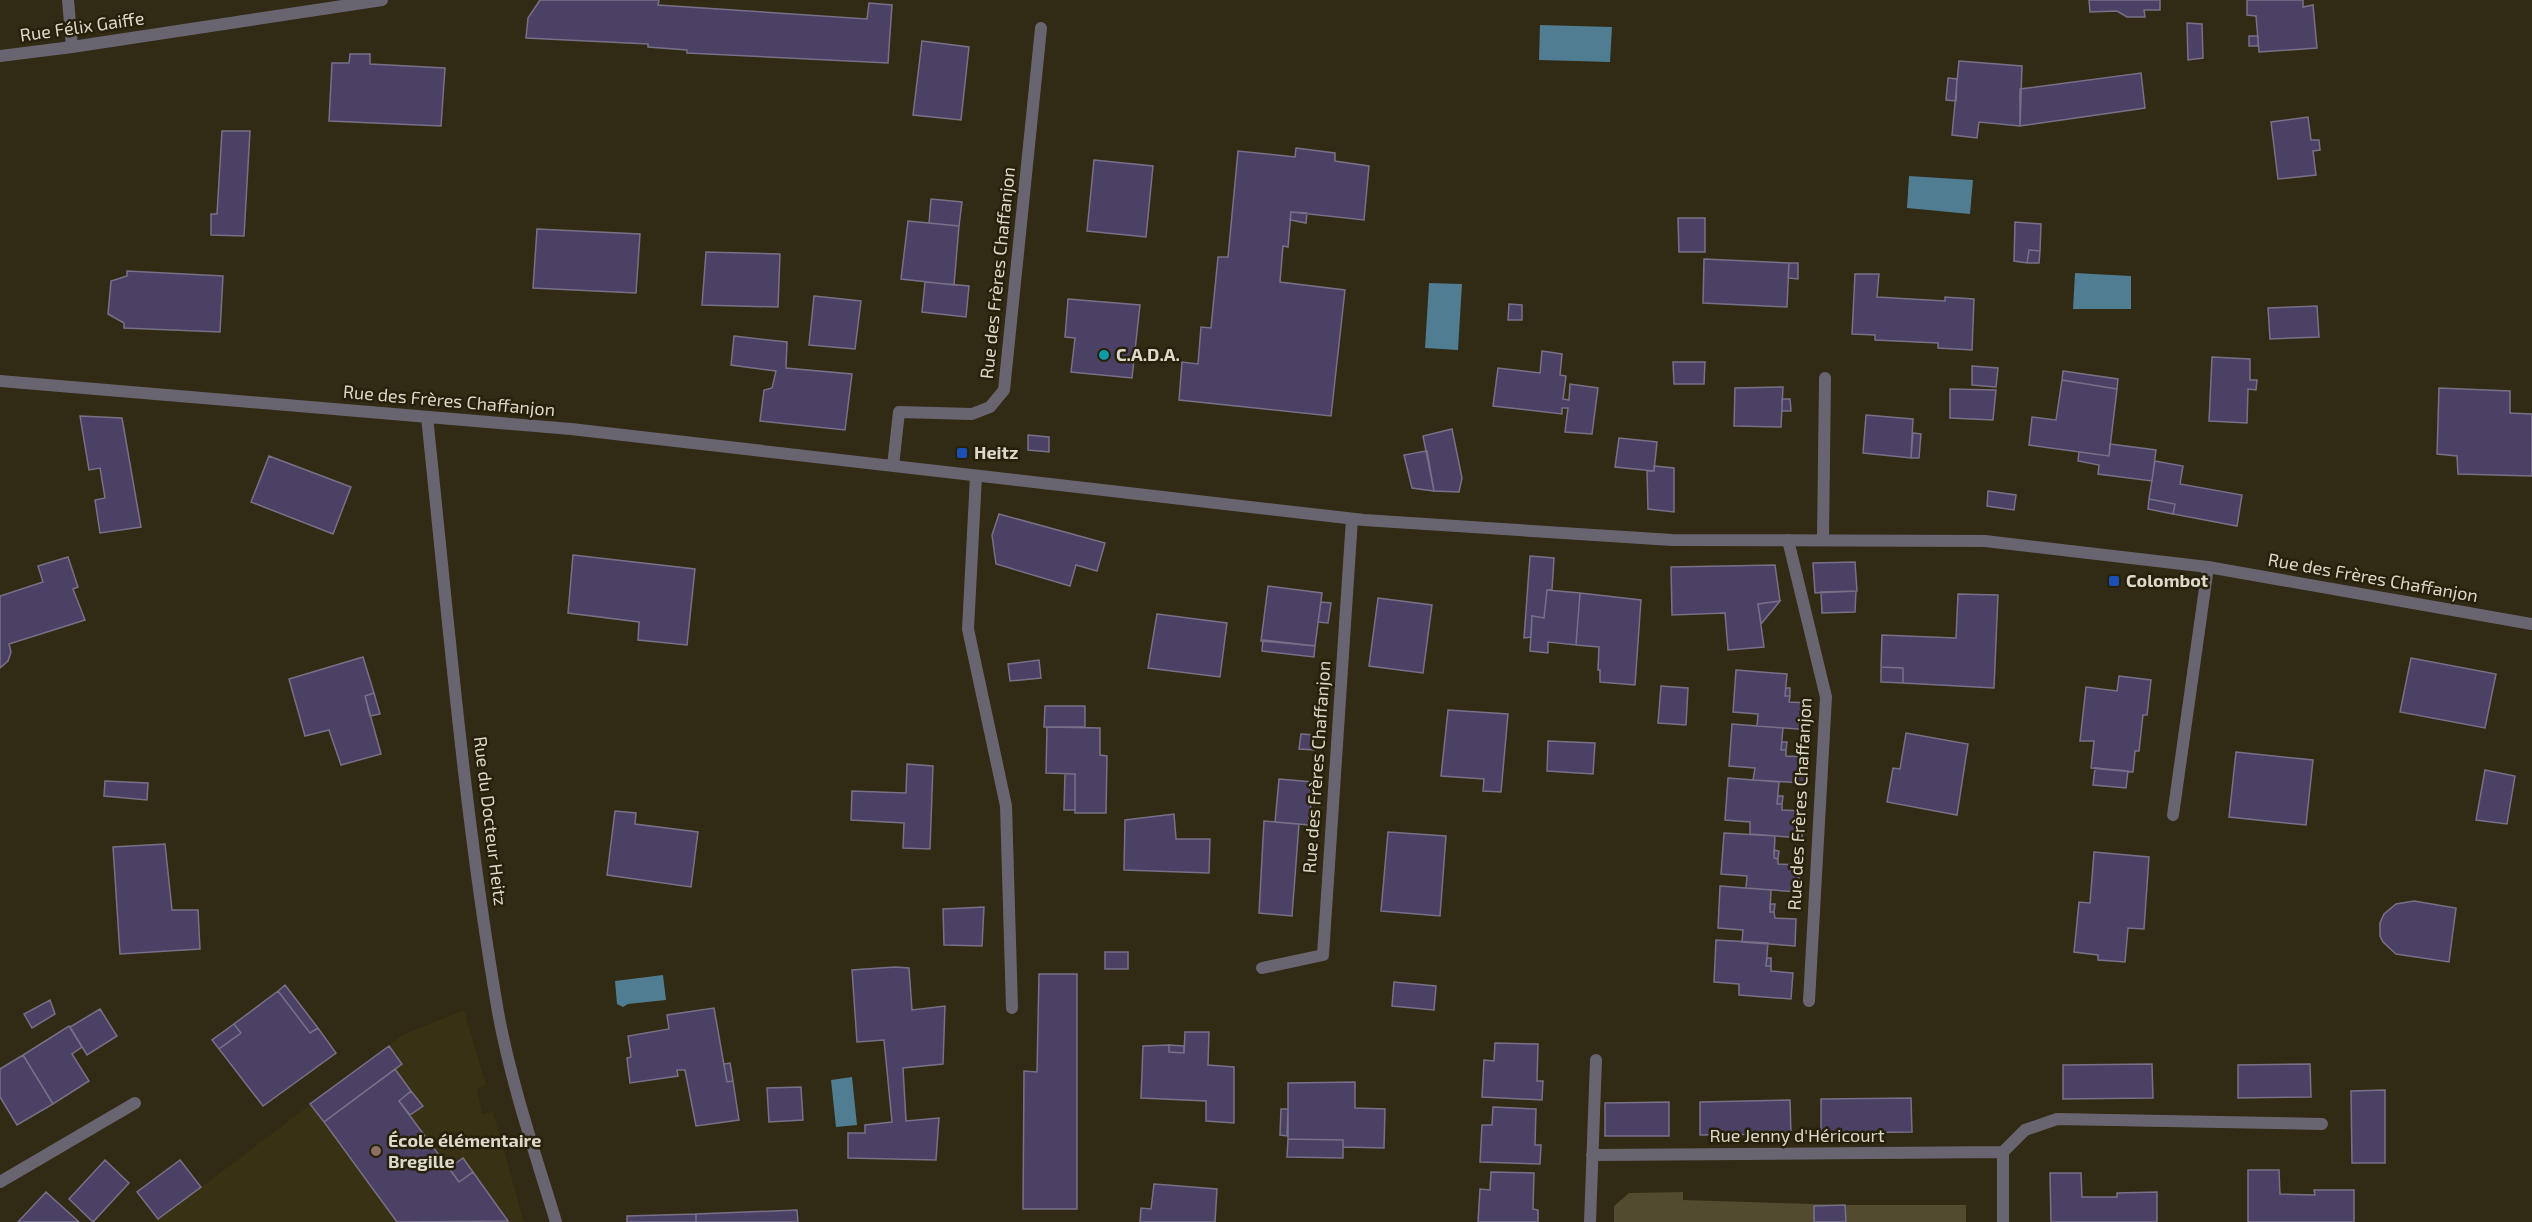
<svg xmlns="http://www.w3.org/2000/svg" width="2532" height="1222" viewBox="0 0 2532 1222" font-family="'Exo 2',sans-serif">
<rect width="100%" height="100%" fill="#312a14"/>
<path fill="#393113" d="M464 1010 486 1085 477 1089 482 1114 493 1112 524 1222H155L404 1034Z"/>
<path fill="#524b30" d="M1683 1192V1200L1845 1205H1966V1222H1614V1206L1629 1193Z"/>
<path fill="#507d91" d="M1540 25 1612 27 1610 62 1539 60Z
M1909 176 1973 180 1970 214 1907 208Z
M2075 273 2131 276V309H2073Z
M1429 283 1462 284 1458 350 1425 348Z
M663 975 666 1000 628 1004 623 1007 617 1004 615 981Z
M852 1077 857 1125 836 1127 831 1080Z"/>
<path fill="#4b4164" stroke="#777188" stroke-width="1.5" d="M540 0H659L658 5 867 19 869 3 892 5 888 63 687 53V50L648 47V44L526 38 528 18Z
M2089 0H2160V10H2144L2145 17H2127L2117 11 2090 12Z
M2247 0H2303V7L2313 5 2317 48 2259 52 2256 16 2247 15Z
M2187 23 2202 24 2203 58 2188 60Z
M2249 36H2258V46H2249Z
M922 41 969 47 961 120 913 115Z
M350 54H370V64L445 68 441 126 329 121 332 63H349Z
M1959 61 2022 66 2020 126 1979 122 1977 138 1952 135Z
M2141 73 2145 108 2020 126V89Z
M1948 78 1957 79 1956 101 1946 100Z
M2308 117 2311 140H2319L2320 150 2313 151 2316 175 2278 179 2271 122Z
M222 131H250L244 236 211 235V214H217Z
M1296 148 1335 153V161L1369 166 1364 220 1291 212 1288 247 1283 246 1280 282 1345 290 1331 416 1179 400 1182 362 1198 364 1201 327 1211 328 1218 257H1228L1238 151 1295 157Z
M1094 160 1153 166 1146 237 1087 231Z
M931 199 962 202 959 226 929 223Z
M1291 212 1307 213 1306 223 1290 220Z
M1678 218H1705V252H1679Z
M908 221 959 226 954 285 901 279Z
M2015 222 2041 224 2040 251 2029 250 2027 263 2014 261Z
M537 229 640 234 636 293 533 288Z
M2029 250 2040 251 2039 263H2027Z
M706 252 780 254 778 307 702 305Z
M1704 259 1789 263 1787 307 1703 303Z
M1789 263H1798V279L1788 278Z
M127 271 223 276 220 332 124 328V323L108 314 111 281 127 276Z
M1855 274H1879L1877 297 1945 301V297L1974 299 1972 350 1938 348V343L1875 340V335L1852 334Z
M925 282 969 286 966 317 922 312Z
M814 296 861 301 855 349 809 345Z
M1068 299 1140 305 1132 378 1071 372 1075 338 1065 337Z
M1509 304 1522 305V320H1508Z
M2317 306 2319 337 2270 339 2268 308Z
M734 336 787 342 786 368 852 374 845 430 760 421 764 390 772 388 776 371 731 365Z
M1542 351 1562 354 1560 375 1566 376 1563 399 1569 400 1570 384 1598 388 1592 434 1565 432 1568 408H1562V414L1493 406 1498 368 1540 373Z
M2212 357 2250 359V380H2257L2256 390 2248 389 2247 423 2209 421Z
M1673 362H1705L1704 384H1674Z
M1972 366 1998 368 1996 387 1972 385Z
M2063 371 2118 379 2117 389 2062 380Z
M2062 380 2117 389 2109 456 2029 445 2032 417 2056 420Z
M1783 387 1781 427 1734 426 1735 388Z
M2439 388 2510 391V413L2532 414V476L2458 474 2457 456 2437 454Z
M1950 389 1996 390 1993 420 1950 418Z
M1782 399H1790L1791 411H1782Z
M1866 415 1913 419 1911 458 1863 453Z
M80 416 122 418 141 527 100 533 95 500 105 498 100 468 89 470Z
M1452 429 1462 478 1459 492 1434 491 1423 436Z
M1913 433 1921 434 1919 458H1911Z
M1028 435 1049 437V452L1028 450Z
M1619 438 1657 442 1654 471 1615 467Z
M2110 444 2156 450 2152 481 2098 474 2099 465 2078 461 2079 452 2109 456Z
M1426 451H1427L1434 491 1412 488 1404 455Z
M269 456 351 487 333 534 251 502Z
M2155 461 2183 466 2180 484 2242 495 2237 526 2173 514 2175 504 2149 499Z
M1654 466 1674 468V512L1648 509 1647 471H1654Z
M1988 491 2016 495 2014 510 1987 506Z
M2149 499 2175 504 2173 514 2148 509Z
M999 514 1105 543 1097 571 1076 565 1070 586 996 564 992 535Z
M573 555 695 569 687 645 638 640 639 622 568 613Z
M1530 556 1554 558 1552 590H1547L1544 618 1532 616 1531 637 1524 638Z
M68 557 78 587 73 589 85 620 9 644 11 652 8 661 0 668V596L43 582 38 566Z
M1855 562 1857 591 1815 593 1813 563Z
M1775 565 1780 601 1758 604 1764 647 1728 650 1725 613 1672 615 1671 567Z
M1268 586 1322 593 1315 646 1261 641Z
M1547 590 1580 593 1576 645 1548 642V653L1530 651 1532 616 1544 618Z
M1856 591 1855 612 1822 613 1821 592Z
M1580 593 1641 600 1635 685 1600 682V670H1598L1599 647 1576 645Z
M1958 594 1998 595 1994 688 1903 683V668L1881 667 1882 635 1956 638Z
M1378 598 1432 605 1423 673 1369 666Z
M1780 601 1761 624 1758 604Z
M1321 602 1331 603 1328 623 1318 622Z
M1157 614 1227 623 1220 677 1148 668Z
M1263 640 1315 646 1314 657 1262 651Z
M363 657 374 693 365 696 381 754 341 765 329 730 305 736 289 679Z
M2411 658 2496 674 2485 728 2400 712Z
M1039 660 1041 678 1010 681 1008 664Z
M1881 667 1903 668V683L1881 682Z
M1736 670 1787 674 1785 696H1790L1789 702 1812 703 1810 730 1757 726 1758 714 1733 712Z
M2119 676 2151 680 2147 715H2143L2139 751H2135L2133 772 2091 768 2094 741H2080L2086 687 2117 691Z
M1661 686 1688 688 1686 725 1658 723Z
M1786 688H1790V696H1785Z
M374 693 380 714 370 716 365 696Z
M1045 706H1085V727H1044Z
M1448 710 1508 714 1501 792 1483 791 1484 779 1441 776Z
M1732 724 1783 728 1781 750H1786V756L1808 757 1806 783 1753 780 1755 768 1729 766Z
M1047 727 1100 728V755L1107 756 1106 813H1075V774L1046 773Z
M1906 733 1968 744 1957 815 1887 802 1893 768 1900 769Z
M1301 734 1316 735 1314 750 1299 749Z
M1548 741 1595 743 1593 774 1547 771Z
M1782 742H1787L1786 750H1781Z
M2236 752 2313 760 2306 825 2229 817Z
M907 764 933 766 930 849 903 848 904 823 851 820 852 791 906 793Z
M2095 768 2128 771 2126 788 2093 785Z
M2485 770 2515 776 2507 824 2476 820Z
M1065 774H1075V810H1064Z
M1728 778 1779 782 1777 804H1782V810L1804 811 1802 838 1750 834V822L1725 820Z
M1279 779 1313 782 1309 825 1275 822Z
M105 781 148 783 147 800 104 796Z
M1778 796H1783L1782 804H1777Z
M615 811 636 813 635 824 698 832 691 887 607 875Z
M1174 814 1176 839H1210L1209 873 1124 870 1125 820Z
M1264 821 1299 824 1292 916 1259 913Z
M1388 832 1446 836 1440 916 1381 911Z
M1724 833 1775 836 1774 858 1778 859V864L1800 865 1798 892 1746 888 1747 876 1721 874Z
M165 844 172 910H198L200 949 120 954 113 847Z
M1774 850 1779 851 1778 859 1774 858Z
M2094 852 2149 857 2144 929 2128 928 2125 962 2098 960V955L2074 952 2079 902 2090 903Z
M1720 886 1771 890 1770 912H1774L1775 918 1796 919 1795 946 1742 942 1743 930 1718 928Z
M2414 901 2456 908 2449 962 2396 954 2383 942 2380 936V923L2384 914 2396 904Z
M1770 904H1775L1774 912H1770Z
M984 907 982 946 944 945 943 909Z
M1716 940 1768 943 1766 966H1771V971L1793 973 1791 999 1739 995V984L1714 982Z
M1105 952H1128V969H1105Z
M1767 958H1771V966H1766Z
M895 967 909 968 912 1010 945 1006 943 1064 903 1068 906 1121 939 1118 936 1160 848 1158V1133H865V1125L892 1122 884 1040 857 1042 852 970Z
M1039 974H1077V1209H1023L1024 1071 1037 1072Z
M1394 982 1436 986 1434 1010 1392 1006Z
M285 985 318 1028 310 1033 278 991Z
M278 991 310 1033 318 1028 336 1053 263 1106 219 1049 241 1033 234 1024Z
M50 1000 55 1014 32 1028 24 1014Z
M714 1008 727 1082 733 1081 739 1120 696 1126 685 1070H677L678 1076 630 1083 627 1058 631 1057 628 1036 669 1029 667 1015Z
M100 1009 117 1036 87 1055 70 1027Z
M234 1024 241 1033 219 1049 212 1040Z
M69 1026 82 1047 72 1054 89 1081 53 1104 23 1055Z
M1185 1032H1209L1208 1065 1234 1067V1123L1206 1121V1101L1141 1098 1143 1046 1169 1045V1052L1184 1053Z
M1495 1043 1538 1044 1537 1081H1543L1542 1100 1482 1097 1484 1060 1494 1061Z
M1169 1045 1184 1046V1053L1169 1052Z
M389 1046 402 1064 324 1122 310 1104Z
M23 1055 53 1104 17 1125 0 1097V1069Z
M730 1063 733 1081 727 1082 724 1064Z
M2152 1064 2153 1098 2063 1099V1065Z
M2310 1064 2311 1097 2238 1098V1065Z
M395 1069 411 1091 399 1101 459 1182 473 1172 508 1221 397 1222 324 1122Z
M1355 1082V1108L1385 1109 1384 1148 1343 1147V1140L1288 1139V1083Z
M801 1087 803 1120 769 1122 767 1088Z
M2385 1090V1163H2352L2351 1091Z
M411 1091 423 1106 410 1115 399 1101Z
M1911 1098 1912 1132 1821 1133V1099Z
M1790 1100 1791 1134 1700 1135V1102Z
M1669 1102V1136H1605V1103Z
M1493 1107 1536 1109 1535 1145H1541L1540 1164 1480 1162 1482 1125H1492Z
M1281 1109H1288L1287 1136 1280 1135Z
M1288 1139 1343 1140V1158L1287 1157Z
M463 1158 473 1172 459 1182 449 1168Z
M105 1160 129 1183 93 1222 69 1199Z
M180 1160 201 1187 158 1219 137 1192Z
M2248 1170H2279L2280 1194 2315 1195 2314 1190H2354V1222H2248Z
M1491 1172 1534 1173 1533 1209 1538 1210V1222H1478L1480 1189 1490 1190Z
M2050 1173H2081L2082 1197H2117V1193L2157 1192V1222H2051Z
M1154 1184 1217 1189 1215 1222H1140L1141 1208 1151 1209Z
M46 1192 79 1222H18Z
M1845 1205 1846 1222H1814V1206Z
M797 1210 798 1222H696V1214Z
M696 1214V1222H627V1216Z"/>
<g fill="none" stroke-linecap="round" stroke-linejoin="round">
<path stroke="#696570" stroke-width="12" d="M976 476 968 629 1006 806 1012 1008
M1788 540 1826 697 1809 1001
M1823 540 1825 378
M2173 815 2208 567
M1262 968 1323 955 1352 519
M0 1182 135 1103"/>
<path stroke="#696570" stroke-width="12" d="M68 0 72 47
M0 56 72 47 382 0
M0 381 571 429 1364 520 1672 540 1985 541 2208 567 2532 624
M427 417C448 615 464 815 498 1012 511 1083 535 1153 556 1222
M893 466 899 412 972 414 990 407 1004 390 1041 28
M2003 1152V1222
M1592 1155 2003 1152 2025 1130 2057 1119 2322 1124
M1590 1222 1596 1060"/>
</g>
<circle fill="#0f9aa8" stroke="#27210b" stroke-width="2" cx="1104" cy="355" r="6"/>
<g fill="#1a4fb4" stroke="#27210b" stroke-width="2">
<rect x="956" y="447" width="12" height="12" rx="3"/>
<rect x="2108" y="575" width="12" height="12" rx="3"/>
</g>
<circle fill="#8d6e63" stroke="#27210b" stroke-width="2" cx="376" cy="1151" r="6"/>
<g text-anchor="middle" stroke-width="5" stroke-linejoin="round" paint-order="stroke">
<g font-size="18" fill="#dcd8cb" stroke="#27210b">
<text transform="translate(82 27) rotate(-8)" y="6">Rue Félix Gaiffe</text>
<text transform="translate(998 273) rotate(-84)" y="6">Rue des Frères Chaffanjon</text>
<text transform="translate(449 401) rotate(5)" y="6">Rue des Frères Chaffanjon</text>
<text transform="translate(2373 578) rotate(10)" y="6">Rue des Frères Chaffanjon</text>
<text transform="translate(1317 767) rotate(-86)" y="6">Rue des Frères Chaffanjon</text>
<text transform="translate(1800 804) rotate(-87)" y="6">Rue des Frères Chaffanjon</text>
<text transform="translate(490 821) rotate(83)" y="6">Rue du Docteur Heitz</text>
<text x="1797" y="1142">Rue Jenny d'Héricourt</text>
</g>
<g font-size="18" font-weight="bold" fill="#dcd8cb" stroke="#27210b" text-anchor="start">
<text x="1116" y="361">C.A.D.A.</text>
<text x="974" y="459">Heitz</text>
<text x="2126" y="587">Colombot</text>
<text x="388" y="1147">École élémentaire<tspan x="388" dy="21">Bregille</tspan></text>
</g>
</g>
</svg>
